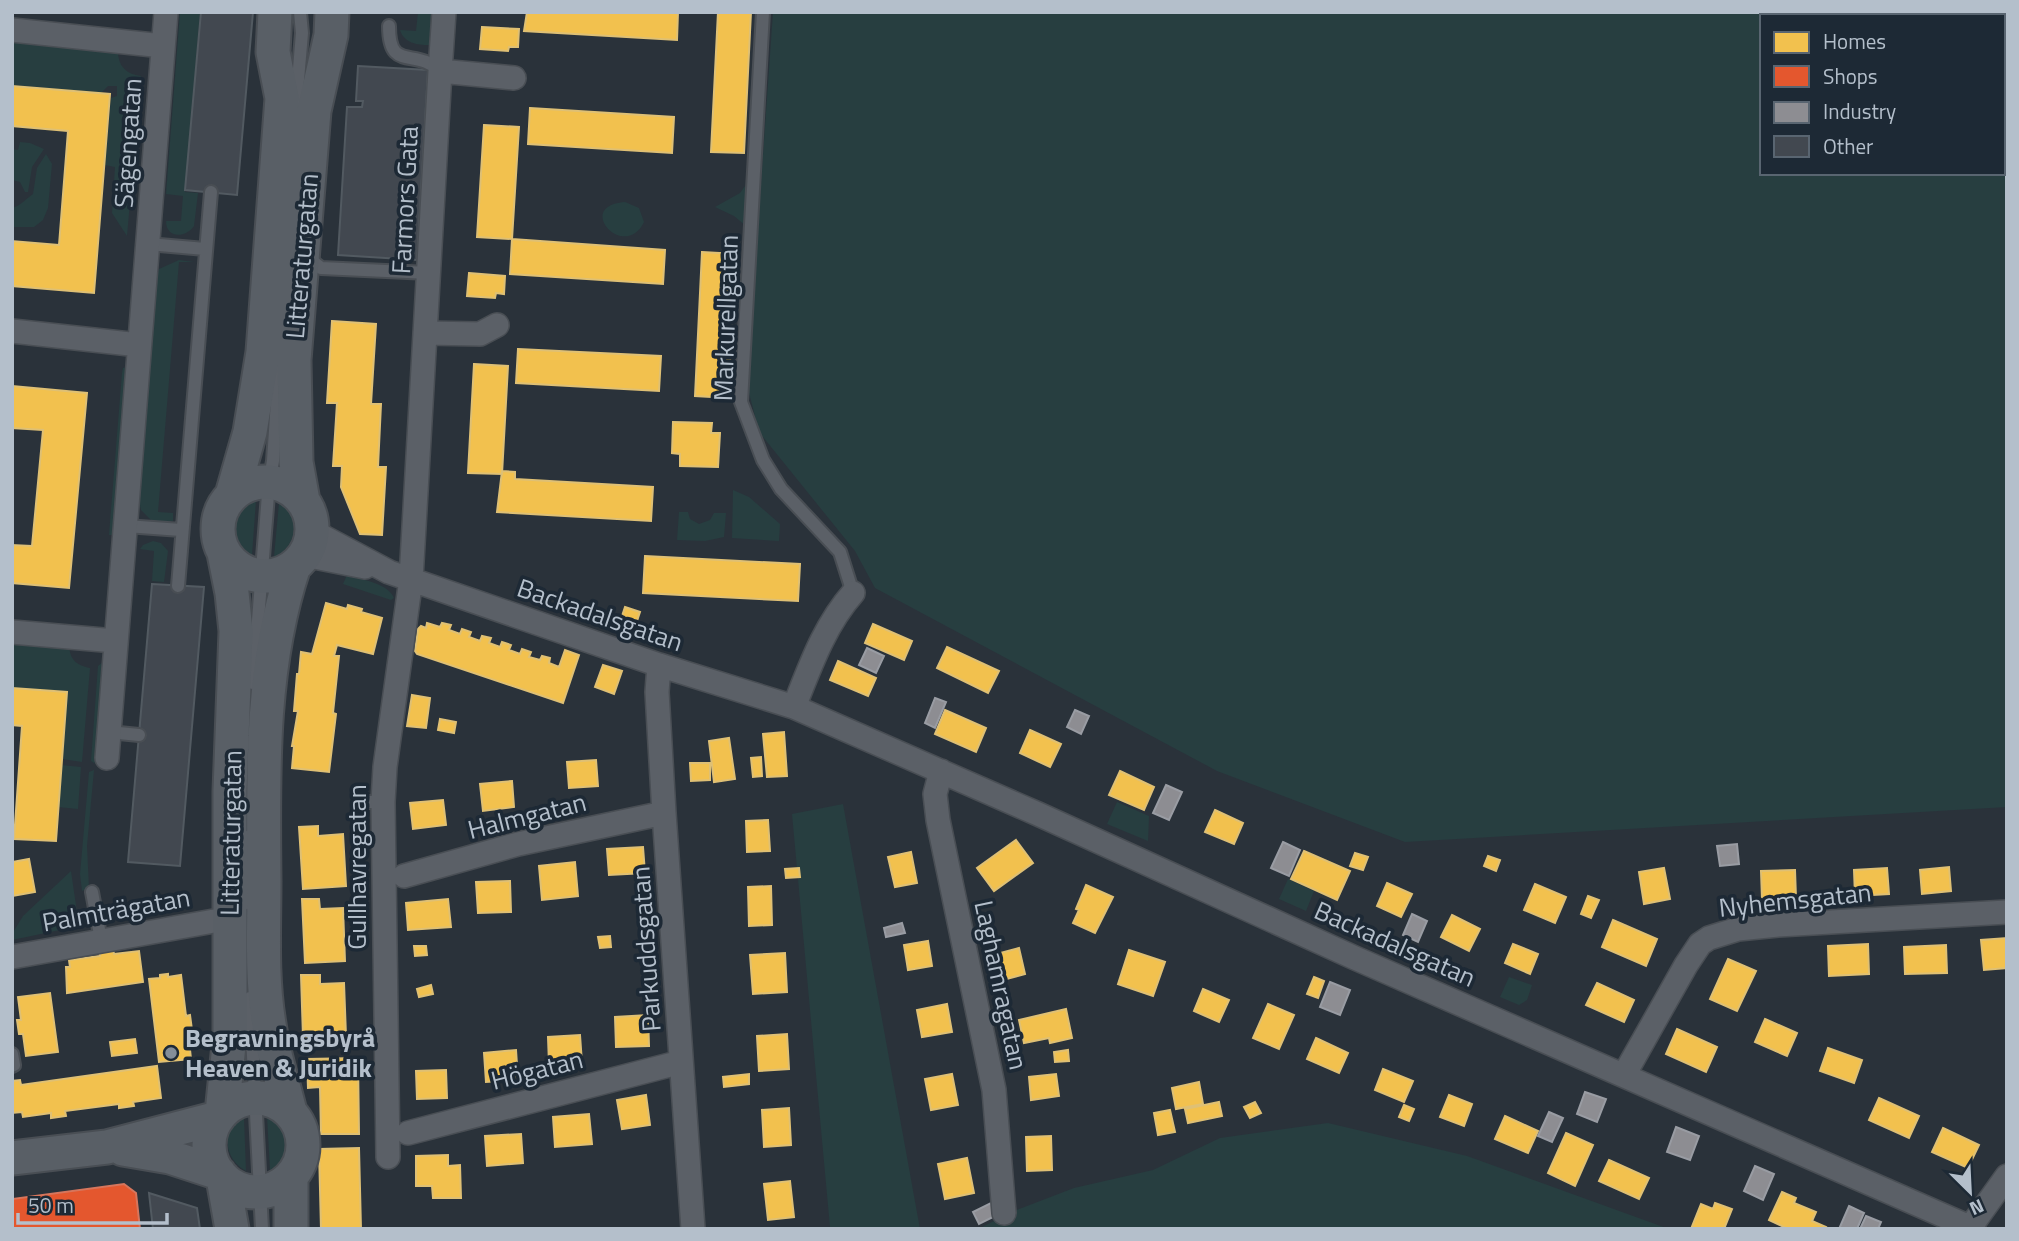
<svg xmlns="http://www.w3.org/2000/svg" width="2019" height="1241" viewBox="0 0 2019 1241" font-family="'Titillium Web',sans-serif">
<rect width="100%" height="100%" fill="#2a323a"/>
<path fill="#273e40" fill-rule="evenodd" d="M180 12H200L185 192 198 193 194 226C186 238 166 239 166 221H181L183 196 166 194Z
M418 12H432L429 45C417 45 404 43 400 30L416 31Z
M773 12H2007V807L1405 842 1217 771 875 588 855 551 759 432 747 385ZM1762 16H2003V173H1762Z
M12 40 118 48C117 65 125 74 141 76L127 236 112 213 115 167 105 165 111 98 117 96V86H108L101 93 12 85Z
M20 142 30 143 44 149 32 167 28 192H25L20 182 12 180V149L18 150Z
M46 154 52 164 48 208 43 220 34 227H12V208C20 206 26 199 33 194L37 168Z
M748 182 746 226 734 216 715 207 740 193Z
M625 202 639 208 644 222C625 262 573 206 625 202Z
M179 260 194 262H179L158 512 173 513V521H152L141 510 139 501 157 275 159 269Z
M127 367 116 535H109L122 373 123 368Z
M733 490 749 497 780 524 779 541 732 538Z
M256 500 252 555C228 541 232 512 256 500Z
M279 503C302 515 297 548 274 557Z
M679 512H688L690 519 699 524 710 520 714 513H726L724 537 705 541 677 540Z
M153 541 161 543 168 551 164 582 152 581 154 551 140 549 143 545Z
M347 575C362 580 388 583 394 598L391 600 343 584Z
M12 639 69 645C70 660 76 665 90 668L82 762 62 759 66 692 12 688Z
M103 662 96 762 94 763 91 761 98 666Z
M61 765 81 767 78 809 58 807Z
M94 770 87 846 89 888 82 891 80 874 89 772Z
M1117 802 1149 816 1148 841 1107 824Z
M843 804 920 1229H831L830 1227 792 814Z
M71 871 79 926 12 940V934L23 916Z
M1288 879 1314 891 1306 911 1279 899Z
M1509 977 1532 985 1527 1000 1519 1005 1500 997Z
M267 1116C290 1127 293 1158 270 1170Z
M244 1118 246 1171C225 1160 219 1130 244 1118Z
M1328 1123 1467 1156 1669 1229H978L1014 1211 1074 1188 1153 1170 1220 1138Z"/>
<path fill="#f2c14e" stroke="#dfc074" stroke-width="2" d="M527 12H678L677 40 524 31Z
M718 12H751L744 153 711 152Z
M482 27 519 29 518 47H509L508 51 480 49Z
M12 86 110 94 94 293 12 286V241L59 245 68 131 12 126Z
M530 108 674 117 672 153 528 144Z
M484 125 519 127 512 239 477 237Z
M512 239 665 250 663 284 510 274Z
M702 252 736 254 728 398 695 396Z
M469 273 505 276 504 294 496 293 495 298 467 296Z
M332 321 376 324 371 404H381L378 467H386L382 535 360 534 341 487 342 466H333L337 403H327Z
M518 349 661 356 659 391 516 383Z
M474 364 508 366 502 474 468 473Z
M12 386 87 393 69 588 12 583V545L32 546 43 430 12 428Z
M673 422 712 423 711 433H720L718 467 680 466V454L672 453Z
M502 471 515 472V479L653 487 651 521 497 512Z
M645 556 800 564 798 601 643 593Z
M326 603 347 609 348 605 362 609 361 612 382 618 373 654 337 645 334 656H339L333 713 336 714 329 772 292 768 294 746H292L298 711H294L297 674H299L301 652 312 654Z
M625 607 640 612 637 621 622 616Z
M427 623 440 627 442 623 451 625 449 630 460 634 462 629 471 632 469 637 480 641 482 636 491 638 489 643 500 647 502 642 511 645 509 650 520 654 522 649 531 652 529 657 540 660 542 656 550 658 549 663 559 667 565 650 579 655 563 703 417 654 415 651 418 629 421 626 426 628Z
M873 624 912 641 904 660 865 643Z
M947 647 999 671 988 693 937 668Z
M838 661 876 678 868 696 830 680Z
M603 665 622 671 614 694 595 687Z
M12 688 67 692 56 841 14 839 22 726 12 725Z
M412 695 430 698 426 728 407 726Z
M945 710 986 728 976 752 935 734Z
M440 719 456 722 454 733 438 730Z
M1030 730 1061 744 1050 767 1020 753Z
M784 732 787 776 767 777 763 734Z
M729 738 735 779 714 782 709 741Z
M761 757 762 776 753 777 751 758Z
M596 760 598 786 569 788 567 762Z
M690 763H710V780L691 781Z
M1120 771 1154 787 1144 810 1109 795Z
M512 781 514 807 483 811 480 784Z
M443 800 446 825 413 829 410 803Z
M1215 810 1243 823 1234 844 1205 832Z
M768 820 770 851 747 852 746 821Z
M318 826V836L343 834 346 886 303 889 299 827Z
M1016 840 1033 863 994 891 977 868Z
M643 847 645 873 609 875 607 849Z
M1304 851 1350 871 1337 900 1291 879Z
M911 852 917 883 895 887 888 857Z
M1355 853 1368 857 1363 870 1350 866Z
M1488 856 1500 860 1496 871 1484 866Z
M29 859 35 892 12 896V862Z
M575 862 578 896 542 900 539 866Z
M1949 867 1951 891 1922 894 1920 870Z
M799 868 800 877 786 878 785 869Z
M1664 868 1670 899 1644 904 1639 872Z
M1887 868 1889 894 1855 896 1854 870Z
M1795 870 1796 898 1762 899 1761 871Z
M510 881 511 912 478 913 476 882Z
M1387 883 1412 894 1401 917 1377 906Z
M1535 884 1566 897 1555 923 1524 910Z
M1086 885 1113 897 1095 933 1073 923 1079 910 1076 909Z
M771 886 772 925 749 926 748 887Z
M1588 896 1599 900 1591 918 1581 914Z
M302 899H319L320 909 343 908 345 961 305 963Z
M448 899 451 927 408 930 406 903Z
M1452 915 1480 929 1469 951 1441 937Z
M1613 920 1657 939 1646 966 1602 947Z
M610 936 611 947 600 948 598 937Z
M2007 938V968L1984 970 1981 940Z
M928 941 932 966 908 970 904 945Z
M1513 944 1538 954 1530 974 1505 963Z
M1868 944 1869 974 1829 976 1828 946Z
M1946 945 1947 973 1905 974 1904 947Z
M414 946H426L427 955 415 956Z
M1019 948 1025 974 999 981 993 955Z
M113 950 114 954 139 951 143 982 67 993 66 967H70L69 960 100 956 99 952Z
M1129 950 1165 962 1153 996 1118 984Z
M785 953 787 992 753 994 750 955Z
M1728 959 1756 971 1737 1011 1710 999Z
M168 974V977L181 975 186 1016 190 1015 192 1030H188L191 1059 159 1062 149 979 160 978V975Z
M301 975H320V984L344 983 346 1036 303 1037Z
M1314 977 1324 981 1318 998 1307 994Z
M1597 983 1634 1000 1624 1022 1586 1005Z
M431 985 433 994 419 997 417 989Z
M1203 989 1229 1000 1219 1022 1194 1011Z
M50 993 58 1052 26 1056 23 1034H19L17 1020H21L18 997Z
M947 1004 952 1032 922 1037 917 1010Z
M1268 1004 1294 1015 1279 1049 1253 1038Z
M1066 1009 1072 1038 1050 1043 1049 1038 1024 1043 1019 1020Z
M648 1015 649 1046 616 1047 615 1017Z
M1765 1019 1797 1033 1787 1056 1755 1042Z
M1677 1029 1717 1047 1706 1072 1666 1054Z
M787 1034 789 1069 759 1071 757 1036Z
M580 1035 582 1063 549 1064 548 1037Z
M1316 1038 1348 1053 1339 1073 1307 1059Z
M135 1039 137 1053 112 1056 110 1042Z
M1828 1048 1862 1060 1854 1083 1820 1071Z
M516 1050 518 1080 486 1082 484 1053Z
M1068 1050 1069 1061 1055 1062 1054 1052Z
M358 1058 359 1134H321L320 1087 308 1088 307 1059Z
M157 1066 161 1098 133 1102 134 1106 119 1108V1104L65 1111 66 1116 51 1118V1113L23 1117 22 1112 12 1113V1081L20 1080 21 1085Z
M1383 1069 1413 1081 1404 1102 1375 1090Z
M446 1070 447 1098 417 1099 416 1071Z
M749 1074V1084L724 1087 723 1077Z
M952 1074 958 1105 931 1110 925 1079Z
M1056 1074 1059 1096 1031 1100 1029 1077Z
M1199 1082 1203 1104 1176 1109 1172 1088Z
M646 1095 650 1125 622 1129 617 1100Z
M1449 1095 1472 1104 1464 1126 1440 1117Z
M1879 1098 1919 1116 1909 1138 1869 1120Z
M1219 1102 1222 1116 1188 1123 1185 1109Z
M1255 1102 1261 1113 1250 1118 1244 1107Z
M1404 1105 1414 1109 1409 1121 1399 1117Z
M789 1108 791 1145 764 1147 762 1110Z
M1170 1110 1175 1132 1158 1135 1154 1113Z
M589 1114 592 1144 555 1147 553 1117Z
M1505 1116 1538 1131 1528 1153 1495 1139Z
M1943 1128 1979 1145 1968 1168 1932 1152Z
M1566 1133 1593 1145 1575 1186 1548 1173Z
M521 1134 523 1163 487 1166 485 1136Z
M1051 1136 1052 1170 1027 1171 1026 1137Z
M359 1148 361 1229H321L319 1149Z
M448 1155V1166L460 1165 461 1198H433L432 1186H416V1156Z
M967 1158 974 1193 945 1199 938 1164Z
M1609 1160 1649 1178 1639 1199 1599 1181Z
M790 1181 794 1217 768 1220 764 1184Z
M1782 1192 1796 1198 1794 1203 1816 1212 1812 1221 1826 1227 1825 1229H1788L1769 1220Z
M1715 1203 1732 1209 1724 1229H1691L1701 1204 1713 1209Z"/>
<path fill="#e4572e" stroke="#d6765d" stroke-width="2" d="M124 1184 136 1193 140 1229H12V1199Z"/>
<path fill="#8d8d92" stroke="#999ca3" stroke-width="2" d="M867 648 884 656 876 673 859 665Z
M935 698 946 702 935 728 925 723Z
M1075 710 1089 716 1081 734 1067 727Z
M1166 785 1182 792 1169 820 1153 813Z
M1283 842 1300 850 1289 876 1271 868Z
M1737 844 1739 864 1720 866 1717 846Z
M1412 914 1427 921 1418 942 1403 935Z
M902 923 905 933 886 937 884 928Z
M1330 982 1350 990 1340 1015 1320 1007Z
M1585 1092 1606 1099 1597 1122 1577 1114Z
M1549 1112 1563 1118 1552 1142 1538 1136Z
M1676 1127 1699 1136 1690 1160 1667 1152Z
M1755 1166 1774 1174 1763 1200 1744 1191Z
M991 1203 997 1215 979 1224 973 1212Z
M1849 1206 1864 1213 1857 1229H1839Z
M1866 1216 1881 1222 1878 1229H1860Z"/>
<path fill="#424850" stroke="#525a61" stroke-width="2" d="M201 12H253L237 195 185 190Z
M358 66 428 70 417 260 338 255 347 107H362L363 101H356Z
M152 584 204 587 180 866 128 862Z
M149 1193 197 1208 200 1229H153Z"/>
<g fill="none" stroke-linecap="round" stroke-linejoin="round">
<g stroke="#494e54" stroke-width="16">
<path id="lane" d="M763 12 741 402 763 460 781 489 840 552 853 593
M389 26C389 73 415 47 440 71
M296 104 302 33 300 12
M148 244 205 249
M307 257 321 268 429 273
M126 526 181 530
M178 586 211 192
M253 683 269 482 273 461 279 370
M109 732 139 735
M365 802H383
M92 892 101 940
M247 903V837
M250 998 262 1229
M12 1054 14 1065 12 1066"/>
</g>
<g stroke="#494e54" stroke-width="26">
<path id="street" d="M444 12 440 71 514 78
M12 30 163 46
M12 331 139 345
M425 333 480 334 497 325
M312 531 389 572 659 665 794 707 1038 814 1355 958 1974 1229
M304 555 365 567
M12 632 115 641
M659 665 657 692 664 813 693 1229
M794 707C810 667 824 626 853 593
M107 758 166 12
M941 771 935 794 938 820 994 1090 1004 1213
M404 876 518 844 664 813
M12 957 214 921H229
M1624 1075 1686 965 1700 944 1709 938 1738 929 1778 925 2007 912
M408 1133 681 1062
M388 1157 383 802 385 767 411 579 440 71
M1969 1229 2007 1176"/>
</g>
<g stroke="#494e54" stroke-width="37">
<path id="secondary" d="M218 529a47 47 0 1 1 94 0a47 47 0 1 1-94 0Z
M232 495 250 432 263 352 282 98 273 52 275 12
M303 501 296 462 294 360 314 111 331 35 332 12
M209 1145a47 47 0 1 1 94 0a47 47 0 1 1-94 0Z
M290 1112C283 1083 273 1053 269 1024 261 977 264 929 264 881 263 776 260 667 294 566
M222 1113 230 1035V791L236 631 232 593 224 553
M123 1149 170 1157 219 1173
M12 1158 107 1147 218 1118
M223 1178 232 1229
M291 1229V1177"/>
</g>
<use href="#lane" stroke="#5b6067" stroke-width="12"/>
<use href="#street" stroke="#5b6067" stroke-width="23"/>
<use href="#secondary" stroke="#595f66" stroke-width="33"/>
</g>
<circle fill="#848e98" stroke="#1d2935" stroke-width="2.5" cx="171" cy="1053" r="7"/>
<g text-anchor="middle" stroke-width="7" stroke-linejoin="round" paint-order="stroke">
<g font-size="26" fill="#b4bfcb" stroke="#1d2935">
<text transform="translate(128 143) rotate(-86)" y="9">Sägengatan</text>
<text transform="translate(405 200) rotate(-87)" y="9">Farmors Gata</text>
<text transform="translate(302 256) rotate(-85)" y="9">Litteraturgatan</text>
<text transform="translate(726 318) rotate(-88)" y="9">Markurellgatan</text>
<text transform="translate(600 615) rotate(19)" y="9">Backadalsgatan</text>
<text transform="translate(527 816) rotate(-14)" y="9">Halmgatan</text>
<text transform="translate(231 833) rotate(-89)" y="9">Litteraturgatan</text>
<text transform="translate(357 867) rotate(-90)" y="9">Gullhavregatan</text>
<text transform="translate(1795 900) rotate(-6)" y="9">Nyhemsgatan</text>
<text transform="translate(116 910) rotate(-10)" y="9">Palmträgatan</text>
<text transform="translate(1395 944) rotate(24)" y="9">Backadalsgatan</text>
<text transform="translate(646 949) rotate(-94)" y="9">Parkuddsgatan</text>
<text transform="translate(1001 985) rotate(78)" y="9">Laghamragatan</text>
<text transform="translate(537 1070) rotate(-14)" y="9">Högatan</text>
</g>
<g font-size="26" font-weight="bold" fill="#b4bfcb" stroke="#1d2935" text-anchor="start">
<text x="185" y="1047">Begravningsbyrå<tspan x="185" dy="30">Heaven &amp; Juridik</tspan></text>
</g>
</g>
<rect width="2019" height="1241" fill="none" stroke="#b4bfcb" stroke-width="28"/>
<rect x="1760" y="14" width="245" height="161" fill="#1d2935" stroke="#596571" stroke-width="2"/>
<rect x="1774" y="32" width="35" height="21" fill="#f2c14e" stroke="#596571" stroke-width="2"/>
<text x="1823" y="49" font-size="21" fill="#b4bfcb">Homes</text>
<rect x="1774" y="66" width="35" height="21" fill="#e4572e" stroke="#596571" stroke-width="2"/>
<text x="1823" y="84" font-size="21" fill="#b4bfcb">Shops</text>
<rect x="1774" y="102" width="35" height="21" fill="#8d8d92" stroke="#596571" stroke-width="2"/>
<text x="1823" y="119" font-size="21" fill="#b4bfcb">Industry</text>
<rect x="1774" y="136" width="35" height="21" fill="#424850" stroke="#596571" stroke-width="2"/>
<text x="1823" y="154" font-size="21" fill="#b4bfcb">Other</text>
<g transform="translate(1970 1192) rotate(156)" stroke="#1d2935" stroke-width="5" paint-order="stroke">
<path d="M0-5L12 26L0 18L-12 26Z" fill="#b4bfcb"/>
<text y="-10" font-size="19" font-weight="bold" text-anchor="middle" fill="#b4bfcb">N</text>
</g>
<path d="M18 1213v10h149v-10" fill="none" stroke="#b4bfcb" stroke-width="3.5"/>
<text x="28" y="1213" font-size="21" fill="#b4bfcb" stroke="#1d2935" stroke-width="5" paint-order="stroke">50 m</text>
</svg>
